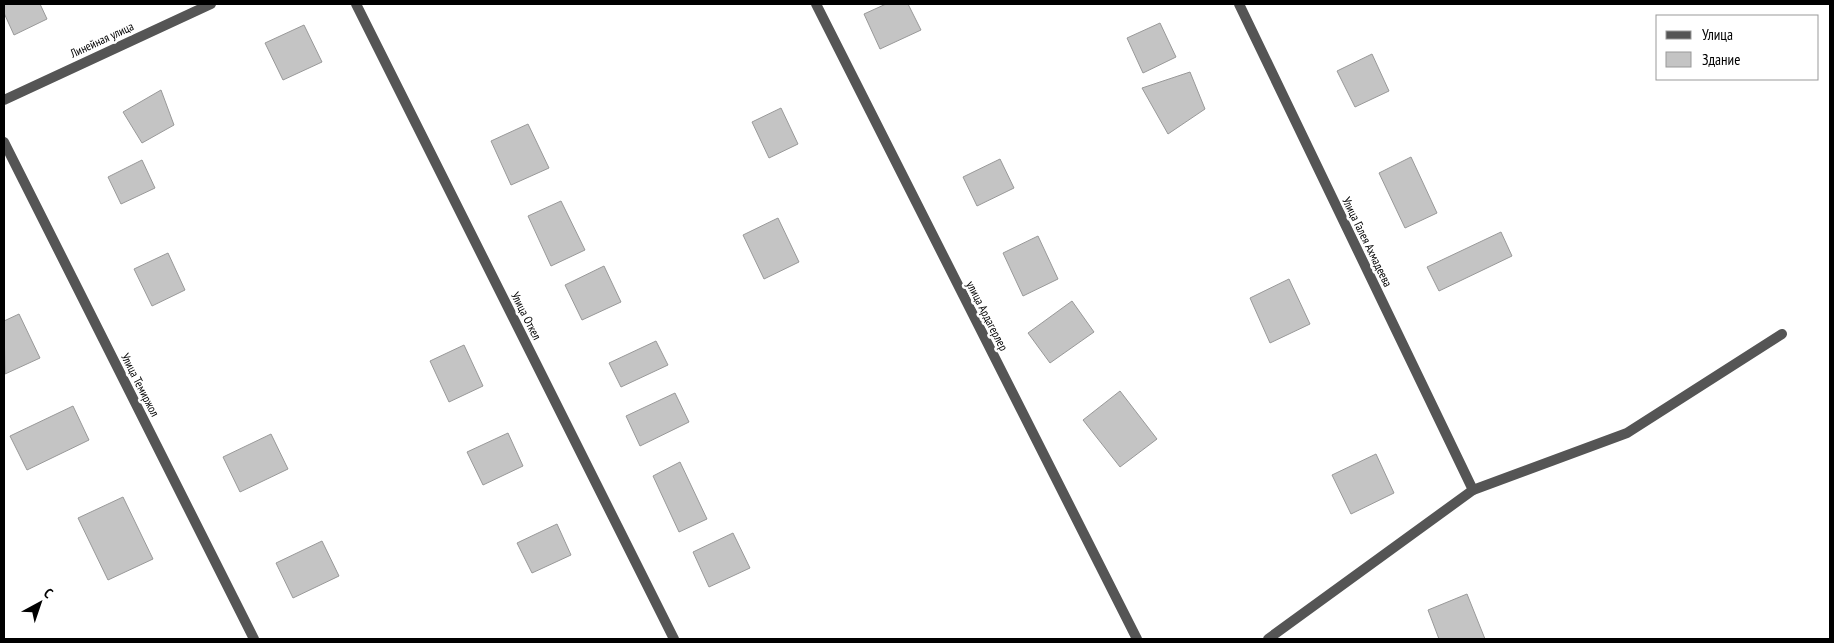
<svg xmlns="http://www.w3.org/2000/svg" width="1834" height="643" viewBox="0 0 1834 643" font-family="'PT Sans Narrow',sans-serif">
<rect width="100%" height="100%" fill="#fff"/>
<path fill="#c4c4c4" stroke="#999" d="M4 4H40L47 19 14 35 4 13Z
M886 4H908L921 30 880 49 864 14Z
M1160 23 1176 57 1143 73 1127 38Z
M304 25 322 62 283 80 265 43Z
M1372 54 1389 91 1355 107 1337 71Z
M1190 72 1205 109 1168 134 1142 88Z
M161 90 174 125 142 143 123 112Z
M781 108 798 144 769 158 752 122Z
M528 124 549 168 511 185 491 141Z
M1411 157 1437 213 1405 228 1379 173Z
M1000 159 1014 188 977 206 963 177Z
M142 160 155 188 121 204 108 177Z
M561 201 585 250 551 266 528 216Z
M778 218 799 262 764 279 743 235Z
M1501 232 1512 256 1439 291 1427 267Z
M1038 236 1058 279 1023 296 1003 253Z
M168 253 185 290 152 306 134 269Z
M604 266 621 302 582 320 565 285Z
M1289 279 1310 324 1270 343 1250 298Z
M1072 301 1094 332 1050 363 1028 333Z
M19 314 40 358 5 374 4 321Z
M656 341 668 365 621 387 609 363Z
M464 345 483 386 449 402 430 361Z
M1120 391 1157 439 1120 467 1083 420Z
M675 393 689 422 640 446 626 416Z
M73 406 89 440 27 470 10 436Z
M508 433 523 466 483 485 467 452Z
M271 434 288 469 240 492 223 457Z
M1376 454 1394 493 1351 514 1332 475Z
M680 462 707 519 679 532 653 476Z
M123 497 153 559 108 580 78 518Z
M557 524 571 555 532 573 517 543Z
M733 533 750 568 709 587 693 552Z
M322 541 339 576 293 598 276 563Z
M1467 594 1485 639H1439L1428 610Z"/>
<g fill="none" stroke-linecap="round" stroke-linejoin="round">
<path stroke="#555" stroke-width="10" d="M1268 639 1473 490 1627 433 1782 334"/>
<path stroke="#555" stroke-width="10" d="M356 4 674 639
M816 4 1137 639
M1239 4 1473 490
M4 100 211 4
M4 142 254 639"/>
</g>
<g text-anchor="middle" stroke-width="5" stroke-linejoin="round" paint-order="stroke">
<g font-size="12" fill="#000" stroke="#fff">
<text transform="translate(102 40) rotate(-25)" y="4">Линейная улица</text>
<text transform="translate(1367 242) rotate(64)" y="4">Улица Галея Ахмадеева</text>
<text transform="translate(526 316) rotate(63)" y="4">Улица Откел</text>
<text transform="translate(987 316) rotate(63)" y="4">улица Ардагерлер</text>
<text transform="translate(140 385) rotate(63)" y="4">Улица Темиржол</text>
</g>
</g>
<rect width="1834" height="643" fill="none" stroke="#000000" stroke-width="10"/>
<rect x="1656" y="15" width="162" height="65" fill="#ffffff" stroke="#999999"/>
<rect x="1666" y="31" width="25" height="8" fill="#555555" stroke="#999999"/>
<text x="1702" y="40" font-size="15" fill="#000000">Улица</text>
<rect x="1666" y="52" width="25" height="15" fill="#c4c4c4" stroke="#999999"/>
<text x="1702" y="65" font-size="15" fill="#000000">Здание</text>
<g transform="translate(40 603) rotate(40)" stroke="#ffffff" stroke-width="4" paint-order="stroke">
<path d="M0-4L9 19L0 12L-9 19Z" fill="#000000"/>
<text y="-8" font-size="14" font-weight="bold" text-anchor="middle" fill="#000000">С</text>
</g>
</svg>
